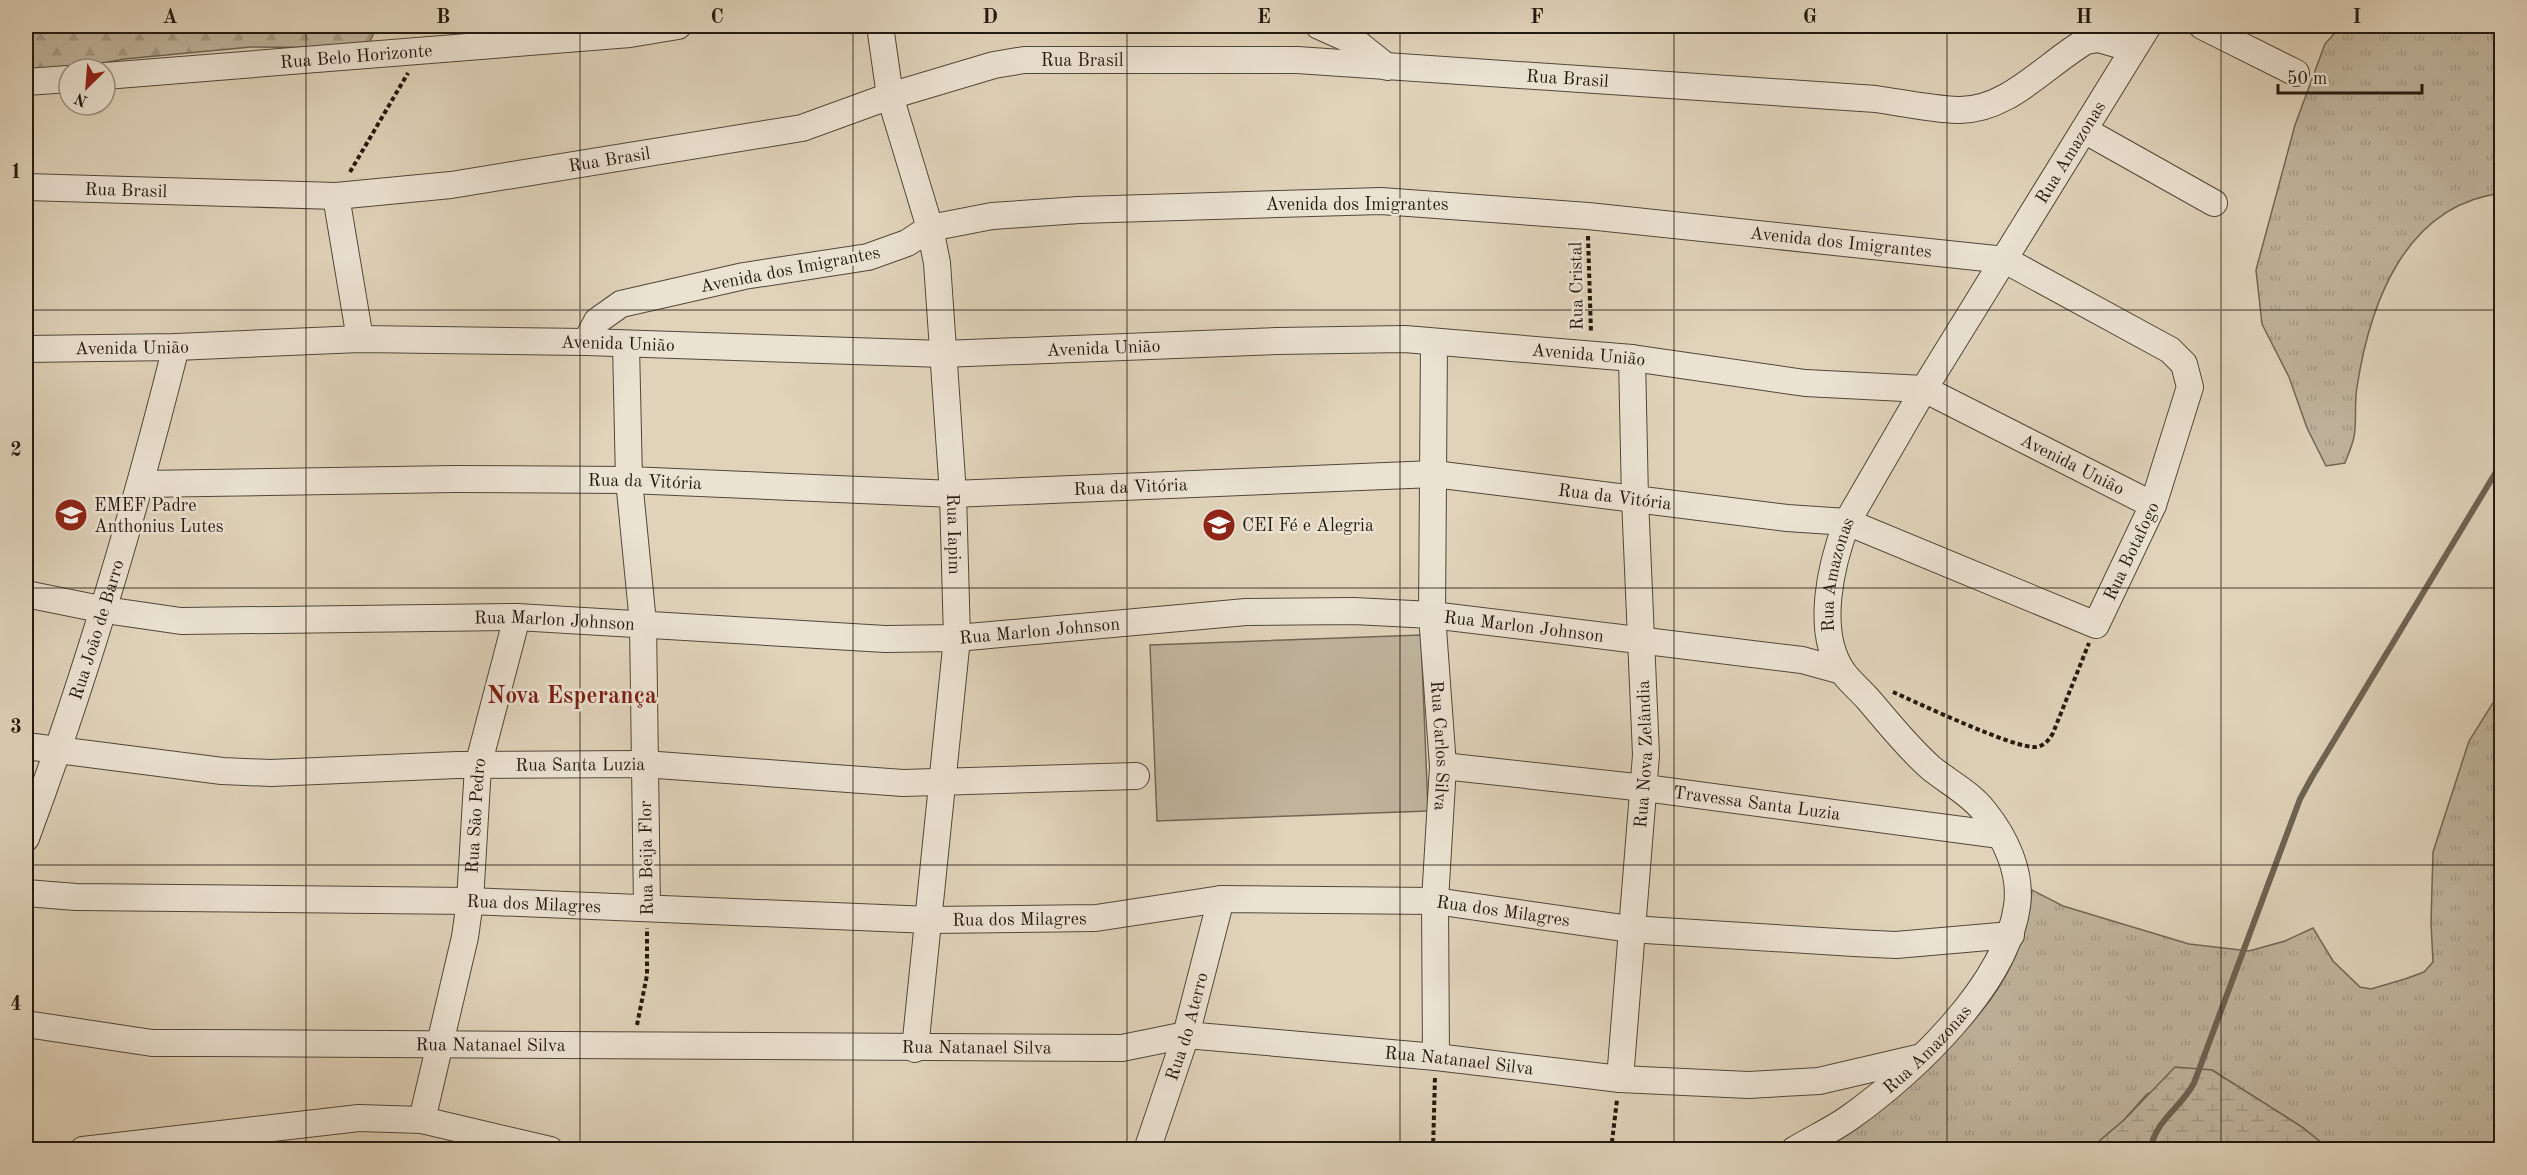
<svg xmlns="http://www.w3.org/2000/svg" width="2527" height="1175" viewBox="0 0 2527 1175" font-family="'Old Standard TT',serif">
<defs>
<pattern id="grass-tufts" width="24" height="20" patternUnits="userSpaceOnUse" patternTransform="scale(1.5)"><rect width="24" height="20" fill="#c0b49d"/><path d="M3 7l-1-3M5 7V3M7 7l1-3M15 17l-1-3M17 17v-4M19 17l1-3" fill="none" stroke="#a59a86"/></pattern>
<pattern id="forest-firs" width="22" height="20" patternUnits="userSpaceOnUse" patternTransform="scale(1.5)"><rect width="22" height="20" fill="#c0b49d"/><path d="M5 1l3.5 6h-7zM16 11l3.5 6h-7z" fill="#a59a86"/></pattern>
<pattern id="wetland-marsh" width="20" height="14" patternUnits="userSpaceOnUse" patternTransform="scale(1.5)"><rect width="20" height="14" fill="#c0b49d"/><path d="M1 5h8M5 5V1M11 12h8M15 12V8" fill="none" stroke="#a59a86"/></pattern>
</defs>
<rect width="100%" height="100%" fill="#e0d3ba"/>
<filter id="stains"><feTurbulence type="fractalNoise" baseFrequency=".00333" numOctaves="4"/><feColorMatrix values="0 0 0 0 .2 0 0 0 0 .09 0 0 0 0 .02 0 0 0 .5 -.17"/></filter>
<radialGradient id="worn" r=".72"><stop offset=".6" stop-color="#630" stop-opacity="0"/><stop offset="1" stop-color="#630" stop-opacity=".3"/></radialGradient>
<path fill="url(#grass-tufts)" stroke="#726756" stroke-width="1.5" d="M2341 26H2501L2502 193C2405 205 2370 303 2357 387 2354 403 2357 421 2354 437 2352 446 2348 455 2345 463L2326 466 2307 428 2289 377 2262 324 2256 270 2295 125 2325 44Z
M2501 690V1149H2329L2302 1127 2212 1070 2147 1094 2124 1120 2090 1149 1806 1150C1901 1085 2022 1019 2032 890L2063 906 2189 944 2249 951 2285 941 2313 928 2333 961 2360 987 2371 989 2405 979 2424 972 2433 962 2431 923 2433 852 2469 741Z"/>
<path fill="url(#forest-firs)" stroke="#726756" stroke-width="1.5" d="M26 26H377L367 48 251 47 124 59 52 73 26 69Z"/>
<path fill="url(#wetland-marsh)" stroke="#726756" stroke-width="1.5" d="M2175 1067 2212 1070 2302 1127 2329 1149H2090L2124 1120Z"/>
<path fill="#c0b49d" stroke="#726756" stroke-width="1.5" d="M1421 635 1428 811 1157 821 1150 645Z"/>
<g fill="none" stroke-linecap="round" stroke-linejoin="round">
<path stroke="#6e6353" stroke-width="6" d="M2150 1150C2156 1119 2181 1108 2194 1083L2300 799 2312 777 2502 462"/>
<g stroke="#52483a" stroke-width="28">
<g id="minor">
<path id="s1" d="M880 26 890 96 930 228 937 263 953 494 957 638 915 1049"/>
<path d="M1319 26 1357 43 1387 67"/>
<path d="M2202 26 2296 73"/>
<path id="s2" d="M105 76 630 34 678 26"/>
<path d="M26 82 69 79"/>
<path d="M2084 130 2214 203"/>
<path id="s3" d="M26 187 336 196 451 185 802 128 890 96 994 65 1024 60H1297L1876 99C1903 103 1931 109 1958 110 2008 111 2046 64 2086 41L2099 39 2133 49"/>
<path d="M336 196 360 339"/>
<path id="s4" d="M1434 342 1432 615 1443 766 1435 901 1436 1057"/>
<path d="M626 345 629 480 643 623 647 907"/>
<path id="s5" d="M26 349 176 347 360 339 586 342 943 354 1277 341 1405 339 1632 358 1805 383 1924 389 2153 505"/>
<path id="s6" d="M141 484 455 479 629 480 953 494 1434 474 1787 518 1847 522 2096 625 2153 505 2190 387 2184 364 2170 350 2005 260 1588 216 1381 201 1079 210 992 216 930 228 907 243 868 257 744 276 621 304 597 321 586 342"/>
<path id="s7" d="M26 594 105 610 181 621 517 617 885 639 957 638 1246 612 1354 611 1432 615 1802 660 1842 671"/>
<path id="s8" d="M26 746 222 771 271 773 457 765 644 764 903 783 1136 776"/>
<path id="s9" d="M1443 766 1645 788 2000 835"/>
<path id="s10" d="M26 838C86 677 134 514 176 347"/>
<path id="s11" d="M26 893 76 897 470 901 930 920 1096 918 1221 899 1435 901 1630 929 1854 943 1896 945 2011 935"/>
<path id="s12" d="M26 1024 152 1043H197L1122 1048 1186 1035 1436 1057 1620 1079 1748 1085 1819 1081 1922 1057"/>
<path id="s13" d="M1620 1079 1646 755 1635 499 1632 358"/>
<path id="s14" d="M422 1120 465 937 470 901 478 766 517 617"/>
<path d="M83 1150 359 1118 422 1120 550 1150"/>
<path id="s15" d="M1147 1150 1186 1035 1221 899"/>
<path id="s16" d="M1794 1150C1812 1139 1832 1130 1849 1118 1912 1073 2006 986 2017 906 2022 872 2005 837 1984 811 1970 793 1948 782 1931 768 1907 747 1888 722 1867 698 1859 689 1849 681 1842 671 1815 630 1831 564 1847 522L1924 389 2148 26"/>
</g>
</g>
<path stroke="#231a10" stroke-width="4" stroke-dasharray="4.5 3" stroke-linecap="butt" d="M350 172 408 73
M1588 236 1591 333
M1893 692C1918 703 2015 749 2036 747 2044 746 2049 740 2053 733L2089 643
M637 1025 647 975V928
M1433 1150 1435 1076
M1611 1150 1617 1100"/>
<use href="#minor" stroke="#ebe2d2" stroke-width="26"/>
</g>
<path fill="none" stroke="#231a10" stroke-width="1.5" stroke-opacity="0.55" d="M306 26V1150M580 26V1150M853 26V1150M1127 26V1150M1400 26V1150M1674 26V1150M1947 26V1150M2221 26V1150M26 310H2502M26 588H2502M26 865H2502"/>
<defs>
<g id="school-disc" transform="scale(1.725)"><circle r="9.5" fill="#8f2418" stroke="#ebe2d2"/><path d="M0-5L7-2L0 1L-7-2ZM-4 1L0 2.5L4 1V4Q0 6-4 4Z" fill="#fff"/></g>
</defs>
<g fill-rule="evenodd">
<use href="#school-disc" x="71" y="515"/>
<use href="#school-disc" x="1219" y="525"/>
</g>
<g text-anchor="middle" stroke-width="5" stroke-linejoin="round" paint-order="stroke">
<g font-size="18" fill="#231a10" stroke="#ebe2d2">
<text dy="6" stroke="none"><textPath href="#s2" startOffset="252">Rua Belo Horizonte</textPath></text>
<text dy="6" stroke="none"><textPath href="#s3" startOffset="1072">Rua Brasil</textPath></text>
<text dy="6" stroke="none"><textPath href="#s3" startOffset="1558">Rua Brasil</textPath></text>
<text dy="6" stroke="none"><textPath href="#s16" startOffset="1230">Rua Amazonas</textPath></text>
<text dy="6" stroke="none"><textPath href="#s3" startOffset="586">Rua Brasil</textPath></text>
<text dy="6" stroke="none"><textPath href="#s3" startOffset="100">Rua Brasil</textPath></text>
<text x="1357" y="210">Avenida dos Imigrantes</text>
<text transform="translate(1841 242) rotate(6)" y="6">Avenida dos Imigrantes</text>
<text transform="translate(790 269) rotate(-11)" y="6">Avenida dos Imigrantes</text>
<text transform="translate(1576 286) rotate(-91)" y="6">Rua Cristal</text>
<text dy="6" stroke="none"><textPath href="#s5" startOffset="592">Avenida União</textPath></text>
<text dy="6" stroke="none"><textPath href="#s5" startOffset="106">Avenida União</textPath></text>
<text dy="6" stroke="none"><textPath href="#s5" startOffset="1078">Avenida União</textPath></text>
<text dy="6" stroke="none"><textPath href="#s5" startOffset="1564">Avenida União</textPath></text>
<text dy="6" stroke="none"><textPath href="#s5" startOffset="2068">Avenida União</textPath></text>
<text dy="6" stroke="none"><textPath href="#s6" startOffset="504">Rua da Vitória</textPath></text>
<text dy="6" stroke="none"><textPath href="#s6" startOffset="990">Rua da Vitória</textPath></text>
<text dy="6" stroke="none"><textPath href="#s6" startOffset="1476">Rua da Vitória</textPath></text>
<text dy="6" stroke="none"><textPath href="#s1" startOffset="516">Rua Iapim</textPath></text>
<text dy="6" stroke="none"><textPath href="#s6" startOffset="2061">Rua Botafogo</textPath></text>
<text dy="6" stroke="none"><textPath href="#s16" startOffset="744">Rua Amazonas</textPath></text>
<text dy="6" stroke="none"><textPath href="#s7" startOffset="531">Rua Marlon Johnson</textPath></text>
<text dy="6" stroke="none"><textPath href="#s7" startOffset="1503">Rua Marlon Johnson</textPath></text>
<text dy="6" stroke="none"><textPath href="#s10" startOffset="220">Rua João de Barro</textPath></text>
<text dy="6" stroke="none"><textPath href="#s7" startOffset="1017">Rua Marlon Johnson</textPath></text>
<text dy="6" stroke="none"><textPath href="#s4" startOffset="404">Rua Carlos Silva</textPath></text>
<text dy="6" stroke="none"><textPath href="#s13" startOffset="326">Rua Nova Zelândia</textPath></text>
<text dy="6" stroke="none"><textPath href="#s8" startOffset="556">Rua Santa Luzia</textPath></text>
<text dy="6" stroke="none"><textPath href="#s9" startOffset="316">Travessa Santa Luzia</textPath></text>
<text dy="6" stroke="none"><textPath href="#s14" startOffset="310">Rua São Pedro</textPath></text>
<text transform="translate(646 858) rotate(-91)" y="6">Rua Beija Flor</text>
<text dy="6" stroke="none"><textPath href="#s11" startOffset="508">Rua dos Milagres</textPath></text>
<text dy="6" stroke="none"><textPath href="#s11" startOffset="1480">Rua dos Milagres</textPath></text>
<text dy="6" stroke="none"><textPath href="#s11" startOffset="994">Rua dos Milagres</textPath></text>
<text dy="6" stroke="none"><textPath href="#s15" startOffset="130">Rua do Aterro</textPath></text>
<text dy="6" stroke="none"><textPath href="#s12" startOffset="466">Rua Natanael Silva</textPath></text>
<text dy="6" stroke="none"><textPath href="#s16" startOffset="168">Rua Amazonas</textPath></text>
<text dy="6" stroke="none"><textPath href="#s12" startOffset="952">Rua Natanael Silva</textPath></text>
<text dy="6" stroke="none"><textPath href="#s12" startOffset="1437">Rua Natanael Silva</textPath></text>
</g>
<g font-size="18" fill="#231a10" stroke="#ebe2d2" text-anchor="start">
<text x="94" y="511">EMEF Padre<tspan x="94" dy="21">Anthonius Lutes</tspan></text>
<text x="1242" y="531">CEI Fé e Alegria</text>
</g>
<g font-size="24" font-weight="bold" fill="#7a1f14" stroke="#ebe2d2">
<text x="572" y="703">Nova Esperança</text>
</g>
</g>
<rect width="2527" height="1175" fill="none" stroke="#e0d3ba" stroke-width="66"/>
<g transform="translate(87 87) rotate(205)"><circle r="28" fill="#ebe2d2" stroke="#9b9284" stroke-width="1.5"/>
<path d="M0-4.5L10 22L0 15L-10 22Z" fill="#8f2418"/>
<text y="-9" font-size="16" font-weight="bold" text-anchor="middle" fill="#231a10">N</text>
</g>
<path d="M2278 84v9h144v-9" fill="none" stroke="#231a10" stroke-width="3"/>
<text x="2287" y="84" font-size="18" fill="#231a10" stroke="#ebe2d2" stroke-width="4.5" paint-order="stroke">50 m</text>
<rect x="33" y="33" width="2461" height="1109" fill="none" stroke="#231a10" stroke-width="2"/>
<g font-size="20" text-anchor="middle" font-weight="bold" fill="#231a10">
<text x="170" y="23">A</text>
<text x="443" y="23">B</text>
<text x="717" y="23">C</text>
<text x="990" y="23">D</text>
<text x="1264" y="23">E</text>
<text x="1537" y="23">F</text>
<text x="1810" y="23">G</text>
<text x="2084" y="23">H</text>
<text x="2357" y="23">I</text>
<text x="16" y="178">1</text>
<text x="16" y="456">2</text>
<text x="16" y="733">3</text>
<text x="16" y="1010">4</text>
</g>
<rect width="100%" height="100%" filter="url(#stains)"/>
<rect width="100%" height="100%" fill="url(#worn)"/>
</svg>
